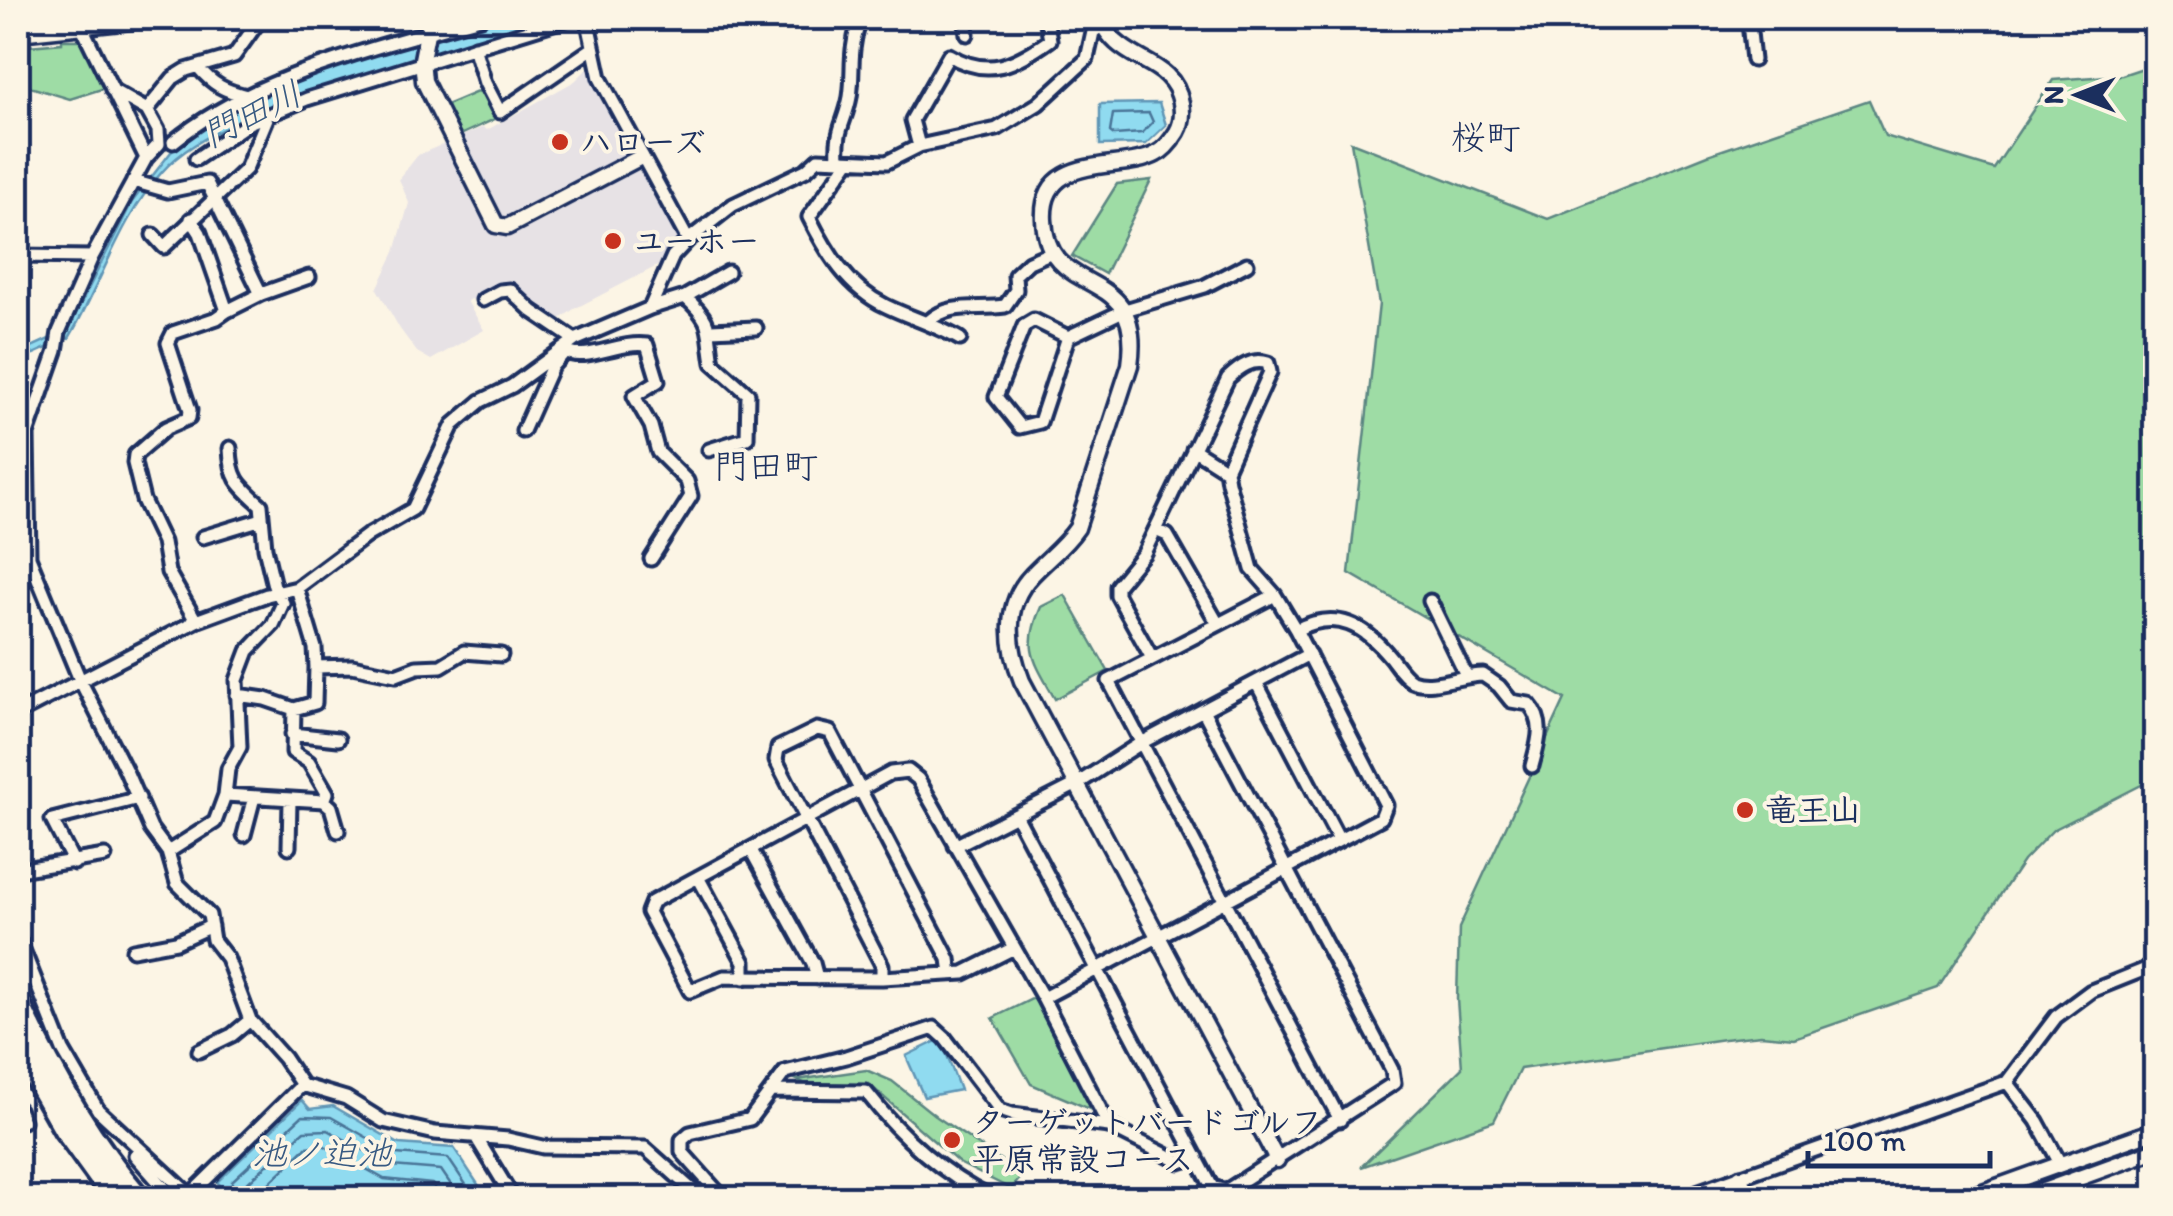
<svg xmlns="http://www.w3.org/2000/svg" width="2173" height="1216" viewBox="0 0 2173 1216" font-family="Itim,'Klee One',sans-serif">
<rect width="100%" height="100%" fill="#fcf5e5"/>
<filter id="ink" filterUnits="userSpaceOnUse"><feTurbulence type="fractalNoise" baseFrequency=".01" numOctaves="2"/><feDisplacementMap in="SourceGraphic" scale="20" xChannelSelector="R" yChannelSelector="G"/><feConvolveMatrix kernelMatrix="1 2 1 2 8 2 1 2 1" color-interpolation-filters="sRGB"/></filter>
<g filter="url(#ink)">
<path fill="#e7e2e5" d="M592 64 681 239 661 264 574 309 556 322 503 286 476 300 470 299 467 301 484 330 431 360 417 352 400 329 377 289 395 252 409 203 399 179 418 155 483 127 487 130 575 81Z"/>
<path fill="#9edca5" stroke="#5c8682" stroke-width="2.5" d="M62 40H83L105 88 70 99 30 87 18 71V47L62 43Z
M2155 64V778L2053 830 2023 861 1938 988 1794 1038 1761 1035 1724 1039 1520 1069 1494 1121 1361 1167 1462 1068 1457 999 1459 928 1565 699 1349 573 1379 304 1351 142 1548 219 1708 155 1869 100 1885 136 1994 169 2053 80 2122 75Z
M484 89 492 102 490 108 495 119 458 136 444 106Z
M1151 180 1105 274 1072 256 1117 184Z
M1065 595 1108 671 1055 699C1034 661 1022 649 1041 607Z
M1034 998 1092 1110 1031 1084 993 1018Z
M866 1070 892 1081 937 1117 1023 1175 1011 1189 959 1163 871 1086 808 1085 797 1080Z"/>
<path fill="#90dbf0" stroke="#6196b6" stroke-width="2.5" d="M492 18H559C498 37 437 56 376 76 314 95 205 122 162 172 119 220 102 283 69 338L18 361V353L67 331 132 202 171 152 192 132 246 100 303 78Z
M1159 103 1166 125 1146 144 1100 145V104Z
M941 1039 960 1090 924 1097 906 1056Z
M302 1100 310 1109 333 1106 399 1144 454 1148 487 1198H227L217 1191 221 1186 217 1182Z"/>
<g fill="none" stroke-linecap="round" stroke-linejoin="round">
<path stroke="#4a7498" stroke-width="2.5" d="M1149 113 1153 122 1142 133 1114 135 1110 132 1113 114Z
M231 1198 232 1181 302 1116 331 1117 396 1154 448 1158 475 1198
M244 1198V1186L304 1131 328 1130 392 1166 441 1170 460 1198
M259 1198 260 1192 307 1147 323 1145 384 1179 432 1184 442 1198"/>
<g stroke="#1b2f5e" stroke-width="19">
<path id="minor" d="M261 18 234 56 186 70 173 78 147 110 158 130 159 144 146 158 92 257 59 332 56 351 27 434 29 557 80 680 126 771 151 829 168 852 177 883 209 915 213 940 227 958 250 1020 284 1058 302 1085 346 1098 383 1121 435 1133 508 1139 543 1147 645 1148 701 1198
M587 18 600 78 688 240
M965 18 967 34
M1745 18 1749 23 1753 60
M79 21 146 158
M474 47 485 83 500 112 593 48
M198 67C213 85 225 91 247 96
M112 90 147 110
M173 142C253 76 381 46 480 18
M919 146 912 120 949 55C988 79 1016 64 1050 40L1046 18
M196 159 249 123 307 99 570 18
M838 159C836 127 845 124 850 97 854 71 849 54 858 26L854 18
M848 162 809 217C827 253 848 288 886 306 911 318 936 325 960 339
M133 181 168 191 207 183 261 294
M191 219 200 233 227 311 217 318 173 333 168 343 190 410 189 418 166 428 135 455 134 463 143 500 163 542 168 572 196 621
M153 235 164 247 246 169 268 116
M18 256 92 257
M685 297 728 272
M483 300 500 291 510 290 532 311 575 340
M650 308 685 297C714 323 707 327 713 363L748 394 747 438 709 450
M227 311 261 294 309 277
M929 321C950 302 978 310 1005 306L1016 290 1015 275 1029 262 1052 252
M711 330 756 328
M1068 337 1034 320 1024 326 996 397 1020 427 1040 422 1068 337 1125 310 1205 286 1247 264
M565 351C585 363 618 341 647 345L658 381 634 396 651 426 658 452 687 481 691 496 651 559
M523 431 552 366 562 355
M1193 449 1226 470
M1155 530 1167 535 1218 624
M203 537 262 519
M297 588 315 648 316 667 352 666 396 675 417 667 441 666 464 652 501 655
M1275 595 1109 681 1340 1120
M1430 601 1466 675
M1296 630C1337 609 1364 625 1391 658 1397 666 1404 677 1412 681 1431 689 1462 675 1483 675L1499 686 1511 701 1529 704C1546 723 1538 743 1532 766
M1256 682 1339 840
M237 695 265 699 294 709
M18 713 196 621 267 595 297 588 368 535 413 509 453 425 481 401 512 386 575 340 650 308 673 256 688 240 733 205 806 170 818 159 887 162 919 146 997 129 1038 104 1087 59 1093 32 1103 25
M292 734 338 739
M225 795 324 801 327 793 309 762 293 752 294 709 315 703 316 667
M324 801 331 807 338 831
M1016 815 1212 1187 1226 1191 1394 1083 1392 1070 1203 710
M244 835 254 797
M955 846 1077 784 1141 743 1309 654
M289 847 290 800
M751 850 813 963 817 978
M168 852 215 822 225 795 228 769 240 747 237 680 248 651 273 625 283 603 274 586 265 548 261 505C238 484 231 479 230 448
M74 863 52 820 139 798
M18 870 105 856
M698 877 744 962V978
M18 937 63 1050 98 1110 193 1198
M1014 948 964 973 882 978 724 977 690 991 648 912 652 902 891 773 908 771 918 779 1043 998 1109 1126 1180 1162 1197 1157
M133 950 176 942 211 926
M882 978V965L776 760 778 748 817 729 830 732 949 959 951 974
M1043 998 1381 818 1386 805 1296 630 1275 595 1252 569 1228 482 1226 470 1270 372 1268 363C1252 358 1240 367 1228 378L1144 553 1117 586V595L1152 658
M199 1051 232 1035 250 1020
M2007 1082 2056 1017 2091 991 2156 965
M771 1091 866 1092C900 1136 941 1173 991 1198
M18 1109 23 1121
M476 1137 513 1198
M135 1155 173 1198
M189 1196 302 1085
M723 1198 682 1152V1140L690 1133 750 1119 785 1072 846 1057 934 1028 945 1038 1000 1110 1012 1114 1109 1126
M1680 1198 2007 1082 2037 1121 2061 1165"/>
</g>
<g stroke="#1b2f5e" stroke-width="21">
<path id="tertiary" d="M430 18 422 59 424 81 496 225 507 227 641 157
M1098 18C1103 26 1109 36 1116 42 1140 64 1174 65 1181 103 1183 113 1182 123 1177 132 1172 140 1165 150 1156 154 1121 173 1040 151 1044 220 1048 303 1145 261 1130 365L1077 528C1064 547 1048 558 1032 575 1003 605 1008 646 1022 681L1277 1160
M1740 1177 1748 1198
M1966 1198 2156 1130
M2024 1198 2156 1150"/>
</g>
<g stroke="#1b2f5e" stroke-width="25">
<path id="trunk" d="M18 31 140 18"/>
</g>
<g stroke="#1b2f5e" stroke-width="28">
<path id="motorway" d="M18 1001C50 1072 89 1139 139 1198
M18 1047 65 1130 114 1198"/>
</g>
<use href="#minor" stroke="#fcf5e5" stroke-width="11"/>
<use href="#tertiary" stroke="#fcf5e5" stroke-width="14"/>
<use href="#trunk" stroke="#fcf5e5" stroke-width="18"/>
<use href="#motorway" stroke="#fcf5e5" stroke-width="20"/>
</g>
</g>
<g fill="#c8321e" stroke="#fcf5e5" stroke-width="4">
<circle cx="560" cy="142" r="10"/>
<circle cx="613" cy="241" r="10"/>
<circle cx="1745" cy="810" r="10"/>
<circle cx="952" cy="1140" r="10"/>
</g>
<g text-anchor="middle" stroke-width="8" stroke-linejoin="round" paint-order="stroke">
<g font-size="32" font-weight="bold" fill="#1b2f5e" stroke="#fcf5e5" text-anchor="start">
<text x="580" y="153">ハローズ</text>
<text x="633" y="252">ユーホー</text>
<text x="1765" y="821">竜王山</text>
<text x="972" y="1133">ターゲットバードゴルフ<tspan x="972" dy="37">平原常設コース</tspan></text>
</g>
<g font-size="35" font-style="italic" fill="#385a82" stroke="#fcf5e5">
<text transform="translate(252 114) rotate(-26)" y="12">門田川</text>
<text x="322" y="1165">池ノ迫池</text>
</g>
<g font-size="35" fill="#1b2f5e" stroke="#fcf5e5">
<text x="1486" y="149">桜町</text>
<text x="766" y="478">門田町</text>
</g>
</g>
<rect width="2173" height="1216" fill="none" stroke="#fcf5e5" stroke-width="60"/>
<rect x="30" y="30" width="2113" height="1156" fill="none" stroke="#1b2f5e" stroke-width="4" filter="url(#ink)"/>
<g transform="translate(2078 95) rotate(270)" stroke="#fcf5e5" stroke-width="8" paint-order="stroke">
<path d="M0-8L18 38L0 25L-18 38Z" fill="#1b2f5e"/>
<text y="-15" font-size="28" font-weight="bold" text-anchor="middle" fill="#1b2f5e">N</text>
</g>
<path d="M1808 1151v15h182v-15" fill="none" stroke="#1b2f5e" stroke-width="5"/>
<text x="1823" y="1151" font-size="30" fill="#1b2f5e" stroke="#fcf5e5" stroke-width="8" paint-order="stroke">100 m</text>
</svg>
